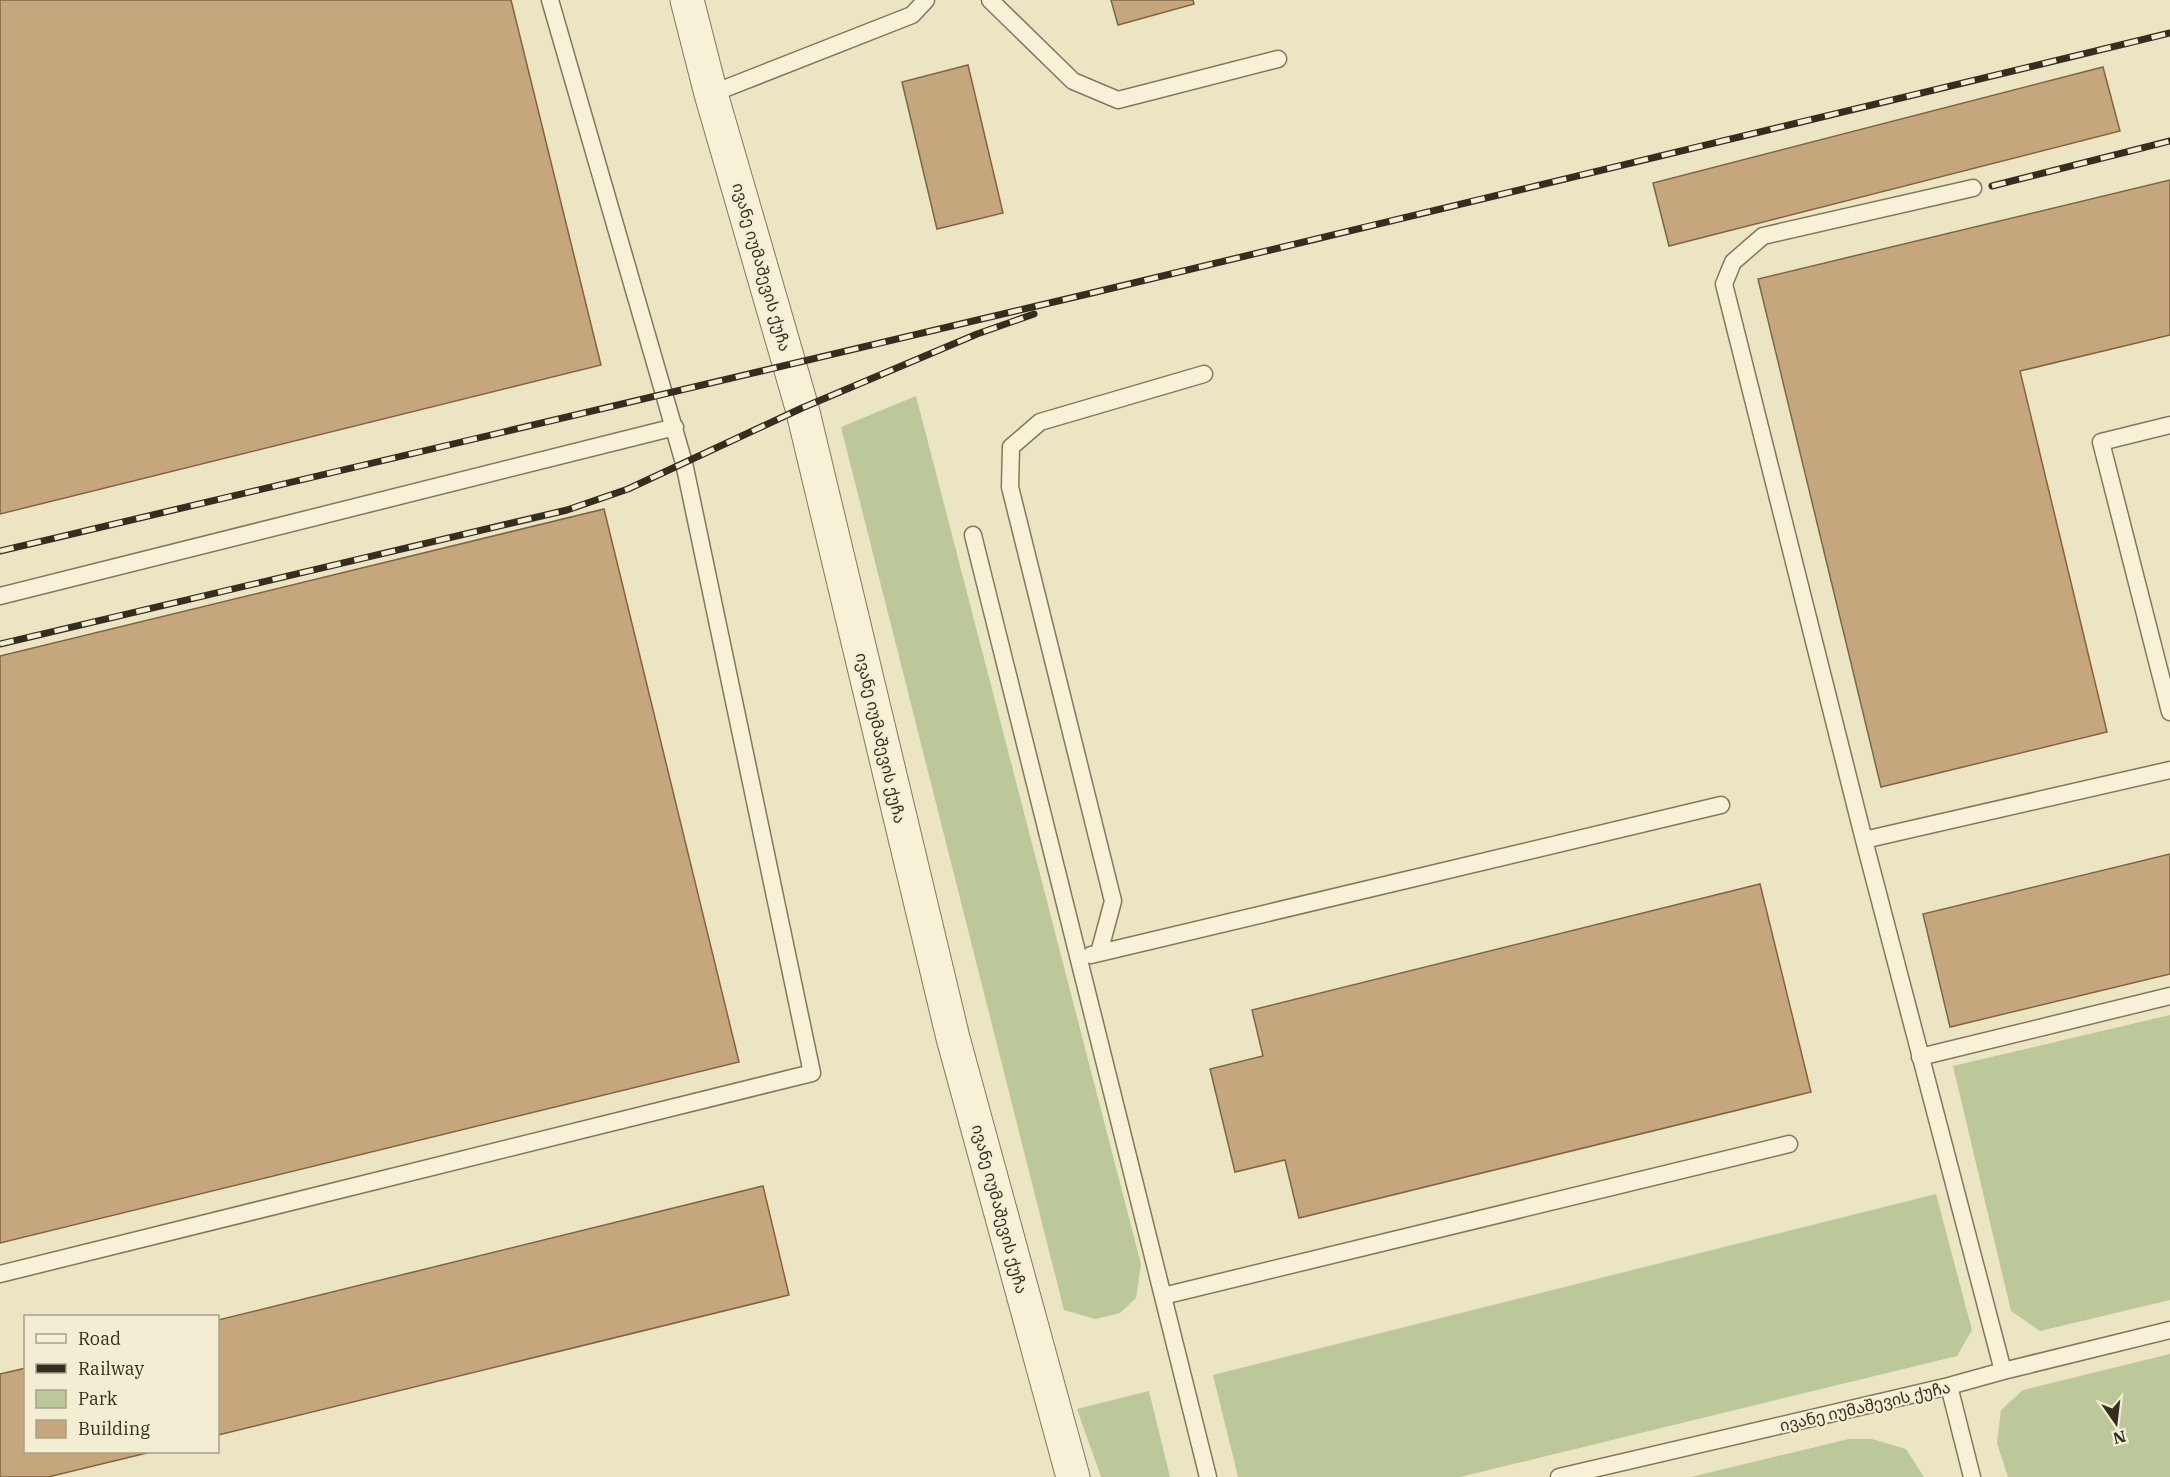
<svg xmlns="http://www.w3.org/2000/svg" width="2170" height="1477" viewBox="0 0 2170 1477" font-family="'IBM Plex Serif','Noto Sans Georgian',serif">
<rect width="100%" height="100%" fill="#ebe5c4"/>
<path fill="#bcc899" d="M916 396 1141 1264 1136 1298 1120 1313 1095 1319 1064 1310 841 427Z
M2170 1015V1300L2040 1331 2011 1311 1953 1066Z
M1936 1194 1972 1330 1957 1356 1460 1477H1238L1213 1375Z
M2170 1354V1477H2008L1997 1443 2001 1410 2023 1390Z
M1149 1391 1170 1477H1101L1077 1409Z
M1849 1439H1872L1906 1449 1924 1477H1691Z"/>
<path fill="#c6a67d" stroke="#816543" stroke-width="1.5" d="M0 0H511L601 365 0 514Z
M1111 0H1193L1194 4 1118 25Z
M968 65 1003 213 937 229 902 82Z
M2103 67 2120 131 1669 246 1653 183Z
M2170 180V335L2020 371 2107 732 1881 787 1758 279Z
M604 509 739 1062 0 1243V656Z
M2170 854V974L1950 1027 1923 914Z
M1760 884 1811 1092 1299 1218 1285 1160 1235 1172 1210 1069 1263 1056 1252 1010Z
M763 1186 789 1295 218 1435V1320Z
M26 1368V1452H151L48 1477H0V1374Z"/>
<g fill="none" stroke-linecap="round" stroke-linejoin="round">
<g stroke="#84775c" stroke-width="19">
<path id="service" d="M990 0 1073 81 1118 100 1278 59
M711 94 912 15 926 0
M1973 188 1763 236 1733 262 1724 284 1864 840 2003 1371
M2170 425 2101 442 2170 712
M973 535 1208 1477
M0 596 675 427
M1864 840 2170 770
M1099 953 1113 901 1010 487 1011 447 1040 422 1204 374
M1091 955 1721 805
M1920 1057 2170 996
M0 1274 812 1073 684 463 550 0
M1163 1296 1789 1144
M1949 1386 1972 1477
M1559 1477 1949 1386 2003 1371 2170 1330"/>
</g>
<g stroke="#84775c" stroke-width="35">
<path id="minor" d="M687 0 711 94 802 408 953 1038 1073 1477"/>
</g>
<use href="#service" stroke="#f6f1d7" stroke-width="16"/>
<use href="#minor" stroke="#f6f1d7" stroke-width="33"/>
<g stroke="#352d1f" stroke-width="7">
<path id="rail" d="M1992 186 2170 141
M0 551 1096 292 2170 33
M0 644 567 510 628 489 802 408 977 334 1034 314"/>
</g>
<use href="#rail" stroke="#f3eed3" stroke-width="4.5" stroke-dasharray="14" stroke-linecap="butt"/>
</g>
<g text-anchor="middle" stroke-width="4.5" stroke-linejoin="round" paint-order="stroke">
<g font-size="16" fill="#352d1f" stroke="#f3eed3">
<text transform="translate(762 267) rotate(74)" y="6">ივანე იუმაშევის ქუჩა</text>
<text transform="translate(881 738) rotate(77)" y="6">ივანე იუმაშევის ქუჩა</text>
<text transform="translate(1000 1209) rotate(75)" y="6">ივანე იუმაშევის ქუჩა</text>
<text transform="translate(1865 1406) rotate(-13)" y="6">ივანე იუმაშევის ქუჩა</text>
</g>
</g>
<rect x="24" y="1315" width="195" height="138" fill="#f3eed3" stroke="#a7a18b" stroke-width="1.5"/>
<rect x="36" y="1334" width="30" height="9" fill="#f6f1d7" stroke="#a7a18b" stroke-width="1.5"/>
<text x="78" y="1345" font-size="18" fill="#352d1f">Road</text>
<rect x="36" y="1364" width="30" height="9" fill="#352d1f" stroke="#a7a18b" stroke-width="1.5"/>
<text x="78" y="1375" font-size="18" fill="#352d1f">Railway</text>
<rect x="36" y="1390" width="30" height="18" fill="#bcc899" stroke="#a7a18b" stroke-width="1.5"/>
<text x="78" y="1405" font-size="18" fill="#352d1f">Park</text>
<rect x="36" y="1420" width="30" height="18" fill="#c6a67d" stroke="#a7a18b" stroke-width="1.5"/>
<text x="78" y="1435" font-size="18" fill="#352d1f">Building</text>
<g transform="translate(2116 1423) rotate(166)" stroke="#f3eed3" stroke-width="4.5" paint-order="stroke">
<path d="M0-4.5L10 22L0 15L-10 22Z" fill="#352d1f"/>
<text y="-9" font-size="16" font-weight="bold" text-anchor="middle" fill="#352d1f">N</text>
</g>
</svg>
